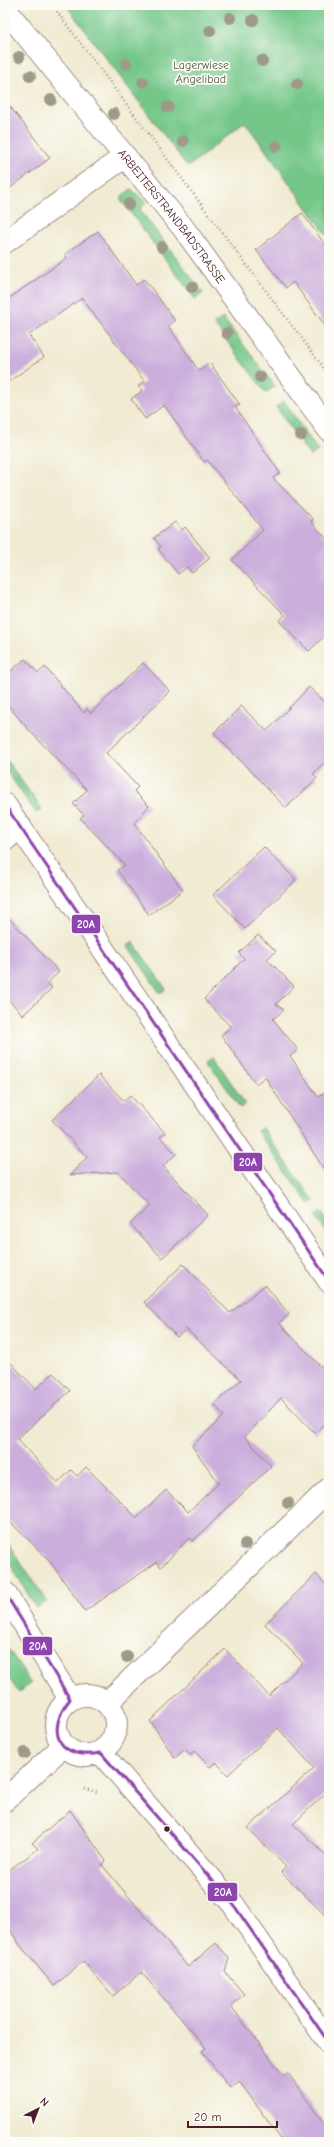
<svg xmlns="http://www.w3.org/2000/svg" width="334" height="2147" viewBox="0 0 334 2147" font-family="'Comic Neue',sans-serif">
<rect width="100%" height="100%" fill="#fdfcf7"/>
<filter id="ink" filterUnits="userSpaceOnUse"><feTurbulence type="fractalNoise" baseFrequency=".025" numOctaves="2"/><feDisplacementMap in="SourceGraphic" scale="8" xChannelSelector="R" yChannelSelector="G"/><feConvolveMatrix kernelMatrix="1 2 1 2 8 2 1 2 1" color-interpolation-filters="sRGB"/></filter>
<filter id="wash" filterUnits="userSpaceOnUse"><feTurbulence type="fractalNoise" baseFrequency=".012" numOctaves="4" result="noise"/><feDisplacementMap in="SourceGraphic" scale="16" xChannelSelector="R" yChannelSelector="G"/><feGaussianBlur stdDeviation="0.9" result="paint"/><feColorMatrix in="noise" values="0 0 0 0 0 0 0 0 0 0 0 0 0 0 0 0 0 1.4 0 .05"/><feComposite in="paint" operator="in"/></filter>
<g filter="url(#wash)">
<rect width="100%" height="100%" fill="#f0ebd2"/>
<path fill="#75c789" stroke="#60735a" d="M66 5H329V238L245 122 188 167Z
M131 189 146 202 140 210 203 293 195 299 121 200 122 196Z
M223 318 275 386 266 393 214 324Z
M284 401 318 451 310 456 276 407Z
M5 758 42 809 36 813 5 769Z
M133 942 166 989 160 993 128 946Z
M214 1057 245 1104 240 1108 208 1061Z
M262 1128 314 1201 309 1204 257 1131Z
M321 1212 329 1224V1235L315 1216Z
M5 1540 47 1601 36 1608 5 1555Z
M9 1650 31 1684 18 1692 5 1672V1653Z"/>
<g id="blocks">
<path fill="#cbaedc" d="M5 100 50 158 5 192Z
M302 213 329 250V331L293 282 286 288 256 250Z
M98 231 136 285 144 279 155 293 175 321 168 326 199 371 210 363 240 405 235 407 280 473 273 478 313 519 311 522 329 541V632L309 651 279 621 285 615 232 560 263 530 207 460 204 462 164 405 145 419 131 399 142 391 138 386 145 382 82 298 29 335 44 357 5 384V301L67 258 65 254Z
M175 522 182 530 185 527 210 558 192 573 187 567 178 574 158 549 161 547 154 538Z
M25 659 38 673 45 667 84 713 87 709 91 713 143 663 170 691 106 753 138 787 134 791 149 806 134 823 183 890 149 915 117 870 125 865 80 818 84 815 73 804 87 790 28 729 5 702V676Z
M309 687 329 706V758L313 774 317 778 286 808 214 733 241 706 267 731Z
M264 847 296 880 245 929 213 895Z
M5 914 59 972 47 983 52 988 23 1015 5 996Z
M258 935 276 951 267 959 294 986 276 1004 284 1010 273 1019 298 1050 290 1056 318 1097 329 1090V1177L265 1077 256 1084 221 1035 231 1027 204 999 244 959 239 953Z
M99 1075 124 1101 130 1095 165 1133 160 1137 176 1154 163 1166 208 1215 162 1258 130 1224 150 1206 118 1172 70 1175 87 1157 52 1120Z
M183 1264 230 1313 265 1285 289 1314 279 1323 329 1375V1420L315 1433 281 1398 245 1437 271 1466 193 1541 189 1538 161 1567 157 1562 85 1611 49 1560 5 1517V1357L36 1389 53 1373 70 1391 17 1439 58 1483 71 1470 77 1476 86 1467 137 1518 166 1490 188 1512 219 1483 192 1446 224 1416 214 1404 241 1380 186 1329 177 1337 144 1302Z
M316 1574 329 1588V1790L293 1824 329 1858V1919L281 1872 286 1867 248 1828 314 1768 278 1728 228 1775 216 1762 210 1767 194 1751 190 1755 185 1749 175 1758 150 1721 225 1649 269 1696 303 1663 265 1624Z
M70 1810 106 1861 102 1865 188 1967 216 1943 229 1958 225 1972 244 1994 231 2006 284 2076 288 2073 329 2131V2142H283L239 2081 230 2088 202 2051 206 2048 141 1972 113 1996 83 1961 54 1986 20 1945 5 1922V1873L38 1849 32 1843Z"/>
</g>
</g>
<g filter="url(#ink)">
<use href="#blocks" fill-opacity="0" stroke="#9d857e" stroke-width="1"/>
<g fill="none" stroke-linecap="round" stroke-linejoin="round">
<g stroke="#9d857e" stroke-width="24">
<path id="street" d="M5 242 124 157
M5 805 329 1281
M5 840 20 826
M5 1593 70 1699
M56 1725a30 30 0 1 1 60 0a30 30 0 1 1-60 0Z
M107 1703 329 1489
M101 1753 233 1904 329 2043
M5 1800 63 1746"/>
</g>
<g stroke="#9d857e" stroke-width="24">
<g id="secondary">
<path id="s1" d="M5 9 184 229 329 430"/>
</g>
</g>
<path stroke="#9d857e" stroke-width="2.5" stroke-dasharray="1 3" stroke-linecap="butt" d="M52 5 329 375
M84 1789 98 1792"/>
<use href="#street" stroke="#fff" stroke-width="22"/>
<use href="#secondary" stroke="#fff" stroke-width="22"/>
<g stroke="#fdfcf7" stroke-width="6">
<path id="bus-1" d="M5 805 329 1281
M5 1593 70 1699
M70 1699C44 1732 59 1761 101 1753
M101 1753 233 1904 329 2043"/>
</g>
<use href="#bus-1" stroke="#8e44ad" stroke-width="3"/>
</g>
<g fill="#9d9b88">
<circle cx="230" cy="18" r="6"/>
<circle cx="253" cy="20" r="6"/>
<circle cx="210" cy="31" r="6"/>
<circle cx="19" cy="57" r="6"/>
<circle cx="262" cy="61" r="6"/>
<circle cx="126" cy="64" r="6"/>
<circle cx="30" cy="76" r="6"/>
<circle cx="143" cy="82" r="6"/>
<circle cx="297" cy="84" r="6"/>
<circle cx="51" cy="100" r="6"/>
<circle cx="168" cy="107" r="6"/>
<circle cx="114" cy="114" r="6"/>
<circle cx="183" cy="141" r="6"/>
<circle cx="276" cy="146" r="6"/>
<circle cx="129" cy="204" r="6"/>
<circle cx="162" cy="247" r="6"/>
<circle cx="192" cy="287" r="6"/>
<circle cx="227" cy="333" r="6"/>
<circle cx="260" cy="377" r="6"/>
<circle cx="301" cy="435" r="6"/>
<circle cx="288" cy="1503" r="6"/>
<circle cx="245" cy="1544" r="6"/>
<circle cx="127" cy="1657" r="6"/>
<circle cx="25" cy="1753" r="6"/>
</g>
</g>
<circle fill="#4a1f2b" stroke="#fdfcf7" stroke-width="1.5" cx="167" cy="1829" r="3.5"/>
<g text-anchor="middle" stroke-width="3.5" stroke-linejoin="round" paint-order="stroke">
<g font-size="12" fill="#595a4c" stroke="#fdfcf7">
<text x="201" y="69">Lagerwiese<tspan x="201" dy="14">Angelibad</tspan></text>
</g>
<g font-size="12" fill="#4a1f2b" stroke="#fdfcf7">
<text dy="4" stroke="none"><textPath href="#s1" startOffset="266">ARBEITERSTRANDBADSTRASSE</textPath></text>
</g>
</g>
<g stroke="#fdfcf7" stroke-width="1.5">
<rect x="71" y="914" width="30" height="20" rx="4" fill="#8e44ad"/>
<rect x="233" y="1152" width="30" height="20" rx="4" fill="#8e44ad"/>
<rect x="22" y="1636" width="31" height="20" rx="4" fill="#8e44ad"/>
<rect x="207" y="1882" width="31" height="20" rx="4" fill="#8e44ad"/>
</g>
<g font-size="11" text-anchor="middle" font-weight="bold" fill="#fff">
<text x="86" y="928">20A</text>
<text x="248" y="1166">20A</text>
<text x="38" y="1650">20A</text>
<text x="223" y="1896">20A</text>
</g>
<rect width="334" height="2147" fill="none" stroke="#fdfcf7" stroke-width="20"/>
<g transform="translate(38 2109) rotate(42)" stroke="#fdfcf7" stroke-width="3" paint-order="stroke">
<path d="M0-3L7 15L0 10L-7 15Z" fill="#4a1f2b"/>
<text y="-6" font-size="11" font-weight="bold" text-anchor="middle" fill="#4a1f2b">N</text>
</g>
<path d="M188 2121v6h89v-6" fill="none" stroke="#4a1f2b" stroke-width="2"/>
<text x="194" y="2121" font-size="12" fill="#4a1f2b" stroke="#fdfcf7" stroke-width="3" paint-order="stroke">20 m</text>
</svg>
